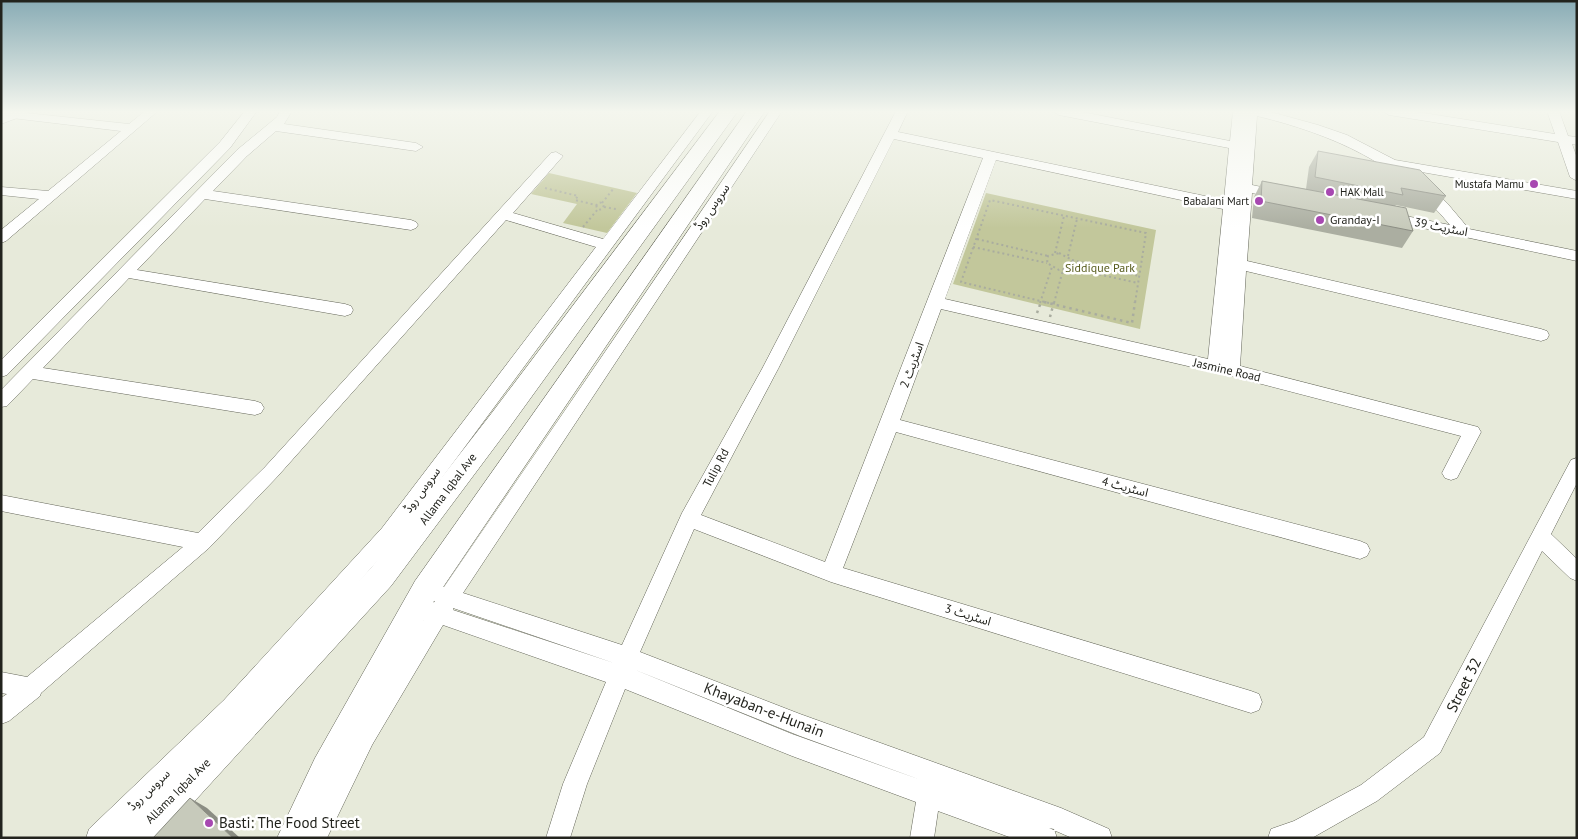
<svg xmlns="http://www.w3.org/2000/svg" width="1578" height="839" viewBox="0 0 1578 839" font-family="'PT Sans','Noto Sans Arabic',sans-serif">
<rect width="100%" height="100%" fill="#e7eada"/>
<path fill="#c2c79b" d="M549 173 637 193 607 233 563 223 577 204 531 194Z
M986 193 1156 230 1140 329 953 284Z"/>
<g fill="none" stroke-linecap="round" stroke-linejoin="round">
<g stroke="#646659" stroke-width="1">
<path id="street" d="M8 111 129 124 145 111H158L6 241 1 243V230L39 199 1 195V187L48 191 121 131 12 118 6 114Z
M245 111H257L230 148 7 375 1 377V360L220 142Z
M280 111H292L284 124 416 143 423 147 416 151 276 131 247 156 213 191 411 220 416 222 418 225 416 228 411 230 205 199 137 270 345 304 351 306 353 310 351 314 345 316 129 278 43 368 255 401 261 403 264 408 261 413 255 415 33 379 7 406 1 407V390L237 150 277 117Z
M701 111H713L396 540 240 716 116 838H86L89 829 224 700 382 528 596 247 506 220 277 477 209 548 41 693 40 696 9 721 1 724V698L7 694 1 693V672L27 677 183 547 1 511V495L198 533 265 467 551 153 556 152 563 156 513 213 603 239Z
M770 111H782L463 593 622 645 682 513 762 369 896 111H908L898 132 1224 200 1229 148 1059 115 1053 111H1077L1230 141 1233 111H1267L1318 125 1347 135 1395 160 1577 191V199L1410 170 1447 203 1469 229 1577 251V261L1381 219 1379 216 1381 213 1386 212 1450 225C1400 164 1332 134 1257 116L1252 185 1285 192 1287 195 1280 199 1252 193 1247 261 1541 329 1547 331 1549 335 1547 339 1541 341 1246 271 1240 366 1478 427 1481 432 1457 478 1451 480 1445 478 1442 473 1461 436 1231 376 941 309 900 420 1360 541 1367 544 1370 550 1367 556 1360 559 896 432 843 568 1251 691 1259 694 1262 702 1259 710 1251 713 831 582 694 529 640 652 800 714 1061 808 1109 829 1112 838H1072L1049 828 1054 829 1057 838H1012L938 811 934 838H910L916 802 792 756 625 689 587 784 570 838H546L563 784 606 682 443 625 372 745 327 838H302L356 729 424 619 419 611 422 604 435 602 429 594 432 588 439 585 444 587ZM894 139 983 158 825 562 701 515 778 369ZM996 160 1223 209 1208 359 945 299ZM453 608 614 663 453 610ZM633 669 800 736 921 780 792 734Z
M1383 111H1411L1555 134 1547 111H1559L1568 136 1577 137V145L1572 144 1577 158V181L1570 177 1558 142 1389 115Z
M1577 458V483L1551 534 1577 559V581L1570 578 1542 551 1440 753 1377 801 1312 838H1268L1271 829 1294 821 1361 785 1424 737 1571 460Z"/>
</g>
<g stroke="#646659" stroke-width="1">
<path id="secondary" d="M5 111H28L25 115 1 124V112Z
M720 111H738L509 428 391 586 182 815 157 838H114L119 826 158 791 371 568 491 414Z
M747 111H765L435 599 339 782 312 838H277L315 758 415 581Z"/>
</g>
<path stroke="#a9ac9f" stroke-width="2" stroke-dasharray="2 3" stroke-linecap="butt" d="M545 188 578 196 575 200 596 205
M596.5 206a3.5 3.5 0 1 1 7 0a3.5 3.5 0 1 1-7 0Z
M602 203 614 188
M604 207 616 209
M583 227 598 209
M977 239 1048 256
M973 247 1047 263
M1055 253 1064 216
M1059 253 1072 260 1073 265 1070 268 1059 270 1047 263 1048 256Z
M1068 256 1077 219
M1072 260 1139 276
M1070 268 1138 283
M1040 303 1052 267
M1049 303 961 282 990 200 1146 233 1135 303
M1054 303 1063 270"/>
<path stroke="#a9ac9f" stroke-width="2.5" stroke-dasharray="2.5 4" stroke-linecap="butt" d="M1044 302 1132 323 1135 302
M1037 313 1041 302
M1050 317 1054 302"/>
<use href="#street" fill="#fff" fill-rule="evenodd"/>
<use href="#secondary" fill="#fff" fill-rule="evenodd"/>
</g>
<path fill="#abaea1" d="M1318 151 1446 196 1434 213 1396 205 1395 206 1413 231 1402 248 1252 218 1254 197 1262 181 1306 189 1309 167Z"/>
<path fill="#8b8d83" d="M190 798 207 808 240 838H233Z"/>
<path fill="#c7cabb" stroke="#8b8d83" d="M1318 151 1420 170 1446 196 1401 188 1403 195 1315 177Z
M1262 181 1406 208 1413 231 1261 201Z
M190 798 233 838H153Z"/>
<linearGradient id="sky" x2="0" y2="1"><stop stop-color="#89acb5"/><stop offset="0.49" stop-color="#f4f6ee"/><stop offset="1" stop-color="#f4f6ee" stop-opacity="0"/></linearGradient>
<rect width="1578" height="228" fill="url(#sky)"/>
<g fill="#a748b1" stroke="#fff" stroke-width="2">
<circle cx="1534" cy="184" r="5"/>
<circle cx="1330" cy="192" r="5"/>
<circle cx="1259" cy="201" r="5"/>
<circle cx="1320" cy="220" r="5"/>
<circle cx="209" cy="823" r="5"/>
</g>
<g text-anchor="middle" stroke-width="5" stroke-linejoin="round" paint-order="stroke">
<g font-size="11" fill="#22231d" stroke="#fff" text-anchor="end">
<text x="1524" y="188">Mustafa Mamu</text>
<text x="1340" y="196" text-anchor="start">HAK Mall</text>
<text x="1249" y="205">BabaJani Mart</text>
</g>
<g font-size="12" fill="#22231d" stroke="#fff">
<text transform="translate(712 207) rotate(-56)" y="4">سروس روڈ</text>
<text transform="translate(1441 227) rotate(11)" y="4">اسٹریٹ 39</text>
<text transform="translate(912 365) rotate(-70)" y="4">اسٹریٹ 2</text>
<text transform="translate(1227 370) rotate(13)" y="4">Jasmine Road</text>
<text transform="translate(716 468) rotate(-62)" y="4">Tulip Rd</text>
<text transform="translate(1125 487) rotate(15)" y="4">اسٹریٹ 4</text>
<text transform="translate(448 489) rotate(-53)" y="4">Allama Iqbal Ave</text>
<text transform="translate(422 490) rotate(-54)" y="4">سروس روڈ</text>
<text transform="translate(968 615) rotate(17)" y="4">اسٹریٹ 3</text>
<text transform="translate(149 790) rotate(-44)" y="4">سروس روڈ</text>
<text transform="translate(178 791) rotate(-45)" y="4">Allama Iqbal Ave</text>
</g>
<g font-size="12" fill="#22231d" stroke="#fff" text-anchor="start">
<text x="1330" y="224">Granday-I</text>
</g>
<g font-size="12" fill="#575c1d" stroke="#fff">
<text x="1100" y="272">Siddique Park</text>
</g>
<g font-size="15" fill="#22231d" stroke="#fff">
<text transform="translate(1464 685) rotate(-63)" y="5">Street 32</text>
<text transform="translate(764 710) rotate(21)" y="5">Khayaban-e-Hunain</text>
</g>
<g font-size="15" fill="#22231d" stroke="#fff" text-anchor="start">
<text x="219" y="828">Basti: The Food Street</text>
</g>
</g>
<rect width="1578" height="839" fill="none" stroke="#22231d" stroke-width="5"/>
</svg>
